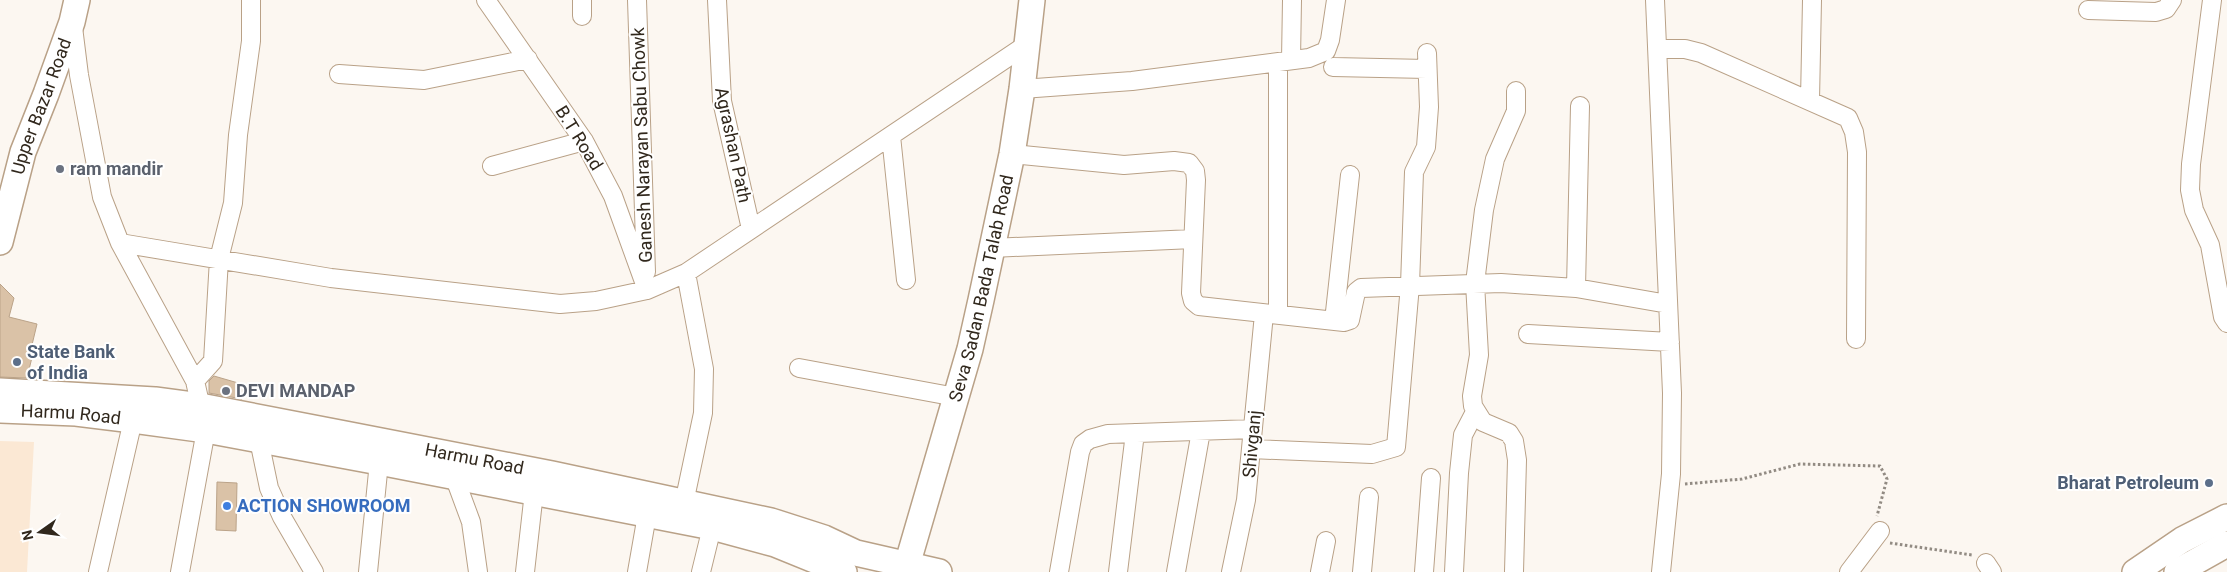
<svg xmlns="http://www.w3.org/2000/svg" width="2227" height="572" viewBox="0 0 2227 572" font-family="Roboto,sans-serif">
<rect width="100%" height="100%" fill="#fcf7f1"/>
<path fill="#fbe8d4" d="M0 441 34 442 27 572H0Z"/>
<path fill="#dac2a7" stroke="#bba389" d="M0 284 14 298 9 317 37 324 31 349H34L27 378 0 377Z
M214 376 245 385 242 399 209 393V381Z
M217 482 237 483 236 531 216 530Z"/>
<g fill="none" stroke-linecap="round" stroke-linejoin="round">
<g stroke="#b9a187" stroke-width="20">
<path id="street" d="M486 0 584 141 613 196 647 290
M637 0 646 272
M717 0 722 101 751 229
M1655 0 1672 393 1671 474 1661 572
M2212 0 2191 164 2190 190 2194 210 2210 245 2223 317 2227 323
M2088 10 2156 12 2166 9 2172 0
M582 16V0
M73 27 79 75 102 197 120 243 195 381 206 430 180 572
M1657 49H1685L1701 53 1848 118 1854 132 1857 152 1856 339
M1291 60 1292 0
M1333 67 1427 69
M339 74 424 80 528 59
M1022 89 1132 81 1309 58 1326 51 1330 40 1336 0
M1810 100 1812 0
M891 136 906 280
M1012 154 1124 165 1174 161 1189 163 1195 171 1196 180 1191 293 1193 301 1199 306 1344 322 1350 320 1356 292 1361 288 1501 283 1576 288 1668 304
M492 166 584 141
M120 243 331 278 560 304 596 301 647 290 686 273 1026 45
M992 248 1193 239
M1576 288 1580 106
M1278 315V62
M1334 321 1350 175
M1528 334 1670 342
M799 368 956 397
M195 381 213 361 219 259 233 203 238 135 251 41V0
M259 440 269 488 282 517 314 572
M1251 449 1372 454 1396 447 1410 285 1414 172 1426 147 1429 107 1427 53
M454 476 471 522 478 572
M684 503 703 413 704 369 686 273
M1986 563 1992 572
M98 572 133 420
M368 572 379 462
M525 572 534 492
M637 572 647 515
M701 572 712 527
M1059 572 1080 452 1083 444 1090 439 1108 434 1253 429
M1118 572 1135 433
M1176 572 1201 431
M1231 572 1246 500 1264 314
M1320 572 1326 541
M1362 572 1369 497
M1424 572 1431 478
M1454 572 1459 473 1463 435 1475 412
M1514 572 1517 460 1514 441 1509 433 1483 422 1473 406 1472 396 1479 355 1475 283 1484 210 1495 159 1516 111V91
M1849 572 1880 531"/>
</g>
<g stroke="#b9a187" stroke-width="28">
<g id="secondary">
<path id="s1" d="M0 242 23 152 46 94 72 22 77 0"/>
<path id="s2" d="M0 391 155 400 200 406 345 434 552 474 771 521 824 538 856 553 939 572"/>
<path id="s3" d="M0 410 76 413 133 420 206 430 379 462 712 527 775 544 844 572"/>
<path id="s4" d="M905 572 970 349 981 300 1012 154 1022 89 1032 0"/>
<path d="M2135 572 2182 540 2227 517"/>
<path d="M2177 572 2227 544"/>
</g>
</g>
<path stroke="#928b83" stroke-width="3" stroke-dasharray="2.5 2.5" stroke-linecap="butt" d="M1685 484 1742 479 1800 464 1880 466 1887 479 1877 516
M1890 543 1972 555"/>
<use href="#street" stroke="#fff" stroke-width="18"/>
<use href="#secondary" stroke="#fff" stroke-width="25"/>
</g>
<g fill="#6b7280" stroke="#fff" stroke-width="2">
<circle cx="60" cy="169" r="5"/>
<circle cx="226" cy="391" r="5"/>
</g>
<g fill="#5c6f8a" stroke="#fff" stroke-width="2">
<circle cx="17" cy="362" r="5"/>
<circle cx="2209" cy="483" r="5"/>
</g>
<circle fill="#3f7fe0" stroke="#fff" stroke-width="2" cx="227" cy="506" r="5"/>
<g text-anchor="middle" stroke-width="4" stroke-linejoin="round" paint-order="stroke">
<g font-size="18" fill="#31281d" stroke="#fff">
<text dy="6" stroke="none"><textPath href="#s1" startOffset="142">Upper Bazar Road</textPath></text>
<text transform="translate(579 138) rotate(58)" y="6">B.T Road</text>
<text transform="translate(642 145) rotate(-92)" y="6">Ganesh Narayan Sabu Chowk</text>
<text transform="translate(733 145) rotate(78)" y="6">Agrashan Path</text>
<text dy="6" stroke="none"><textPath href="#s4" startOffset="294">Seva Sadan Bada Talab Road</textPath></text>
<text dy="6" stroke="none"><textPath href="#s3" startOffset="71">Harmu Road</textPath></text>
<text transform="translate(1252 444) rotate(-85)" y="6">Shivganj</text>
<text dy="6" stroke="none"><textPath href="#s2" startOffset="480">Harmu Road</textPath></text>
</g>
<g font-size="18" font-weight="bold" fill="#5b616d" stroke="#fff" text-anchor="start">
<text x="70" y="175">ram mandir</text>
<text x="236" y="397">DEVI MANDAP</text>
</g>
<g font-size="18" font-weight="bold" fill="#4e5e75" stroke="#fff" text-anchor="start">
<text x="27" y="358">State Bank<tspan x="27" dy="21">of India</tspan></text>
<text x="2199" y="489" text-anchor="end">Bharat Petroleum</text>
</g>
<g font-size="18" font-weight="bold" fill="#366cbe" stroke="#fff" text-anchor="start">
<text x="237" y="512">ACTION SHOWROOM</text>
</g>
</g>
<g transform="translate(40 532) rotate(256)" stroke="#ffffff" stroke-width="4" paint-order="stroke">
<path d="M0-4L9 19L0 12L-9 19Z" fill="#31281d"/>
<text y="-8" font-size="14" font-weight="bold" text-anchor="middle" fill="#31281d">N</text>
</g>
</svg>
